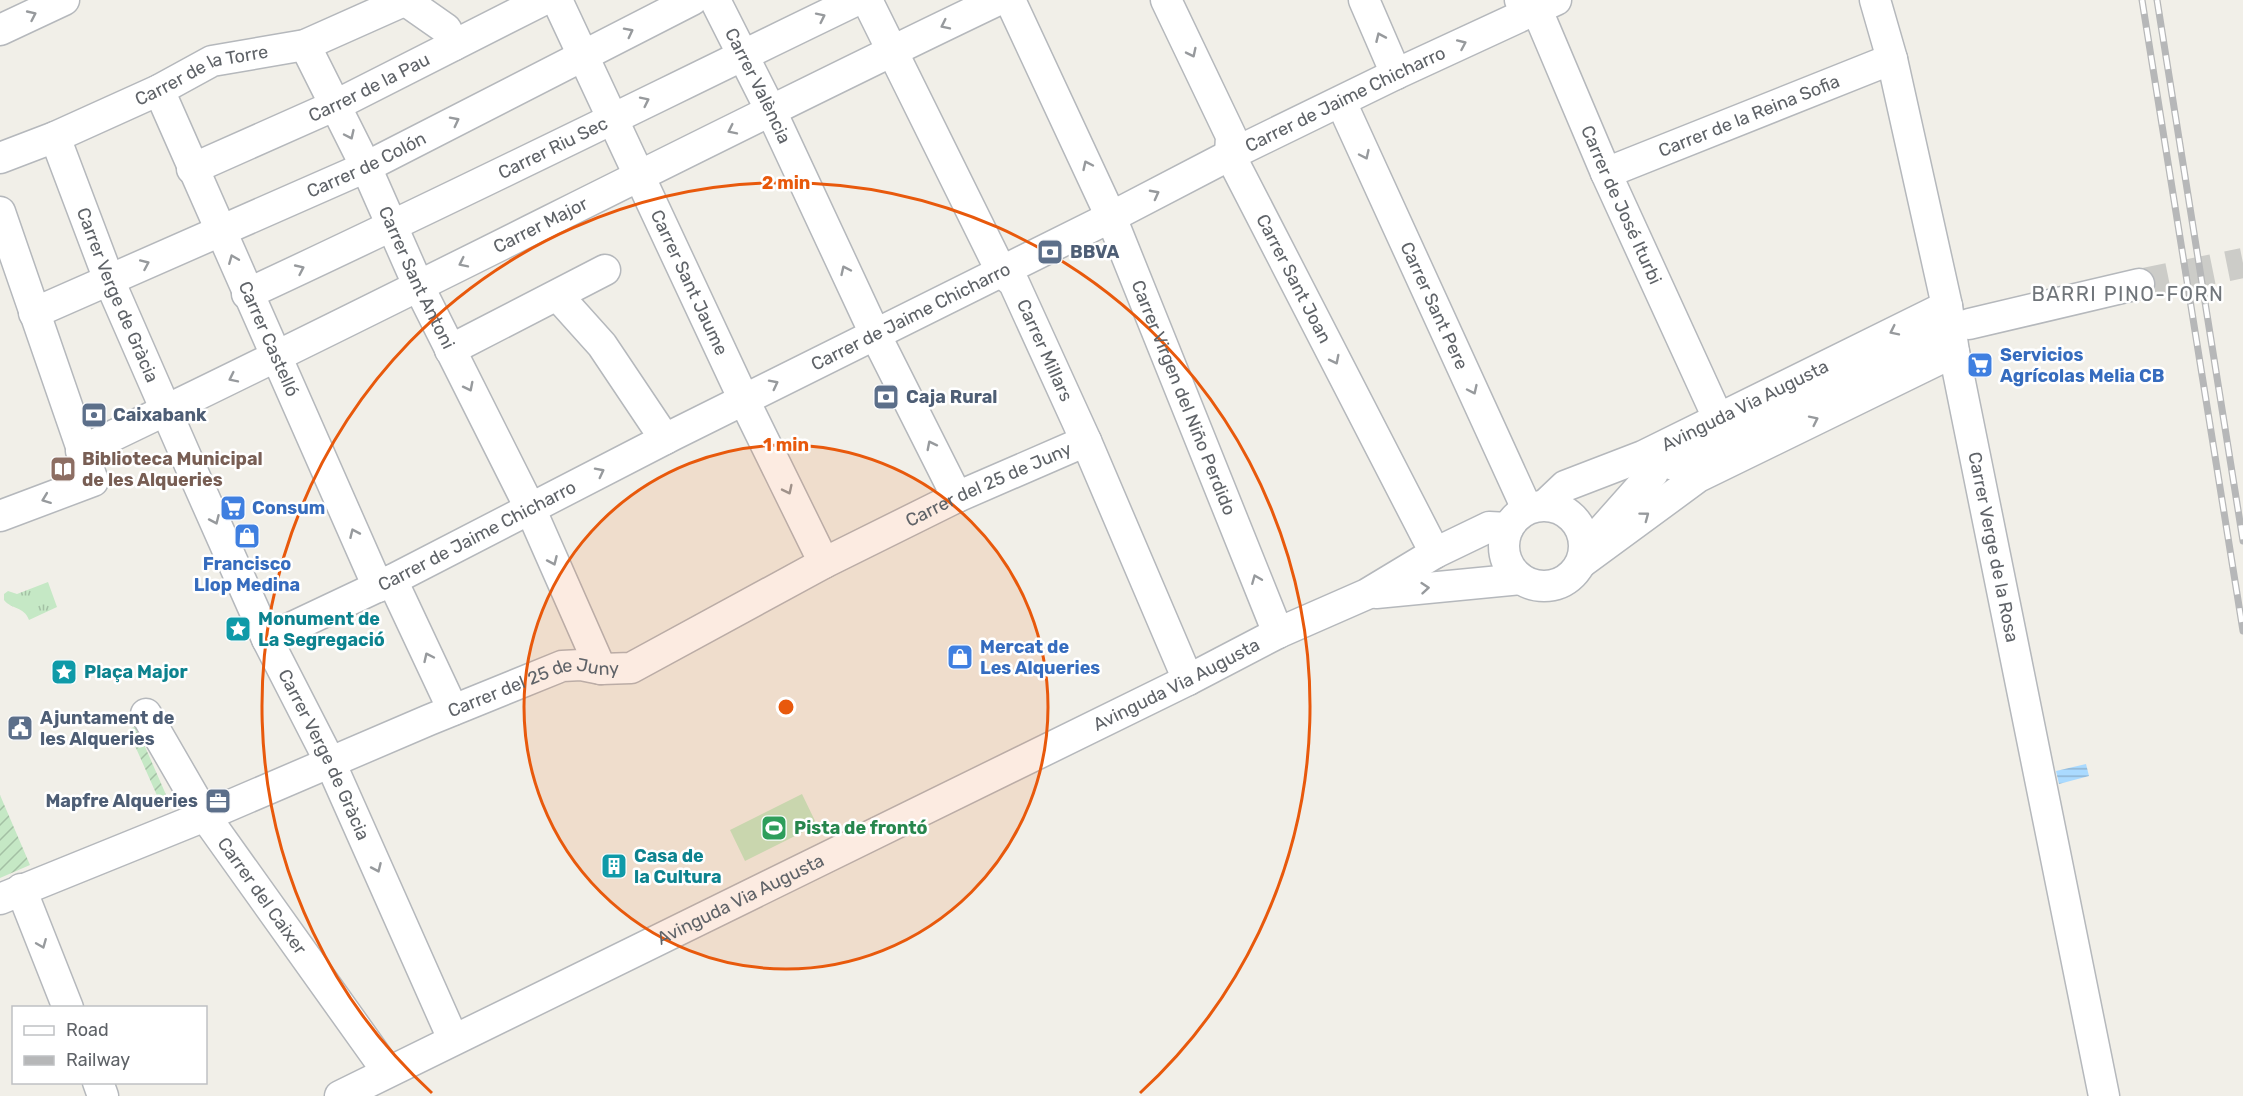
<svg xmlns="http://www.w3.org/2000/svg" width="2243" height="1096" viewBox="0 0 2243 1096" font-family="Rubik,sans-serif">
<defs>
<pattern id="park-tufts" width="24" height="20" patternUnits="userSpaceOnUse" patternTransform="scale(1.5)"><rect width="24" height="20" fill="#c5e8c5"/><path d="M3 7l-1-3M5 7V3M7 7l1-3M15 17l-1-3M17 17v-4M19 17l1-3" fill="none" stroke="#a3c0a4"/></pattern>
<pattern id="garden-furrows" width="10" height="10" patternUnits="userSpaceOnUse" patternTransform="scale(1.5)"><rect width="10" height="10" fill="#c5e8c5"/><path d="M-1 1l2-2M0 10L10 0M9 11l2-2" fill="none" stroke="#a3c0a4"/></pattern>
<pattern id="water-rules" width="6" height="5" patternUnits="userSpaceOnUse" patternTransform="scale(1.5)"><rect width="6" height="5" fill="#aadaff"/><path d="M0 2.5h6" fill="none" stroke="#8eb4d2"/></pattern>
</defs>
<rect width="100%" height="100%" fill="#f1efe8"/>
<path fill="#c5e8c5" d="M802 794 817 825 745 861 730 830Z"/>
<path fill="url(#park-tufts)" d="M48 582 57 607 29 620C24 606 12 610 4 600V594L8 591 17 594Z"/>
<path fill="url(#garden-furrows)" d="M136 726 167 797 159 800 128 730Z
M0 795 30 865 0 878Z"/>
<path fill="url(#water-rules)" d="M2086 764 2089 776 2059 784 2056 771Z"/>
<g fill="none" stroke-linecap="round" stroke-linejoin="round">
<path stroke="#ccccc8" stroke-width="30" stroke-dasharray="30 15" stroke-linecap="butt" d="M2139 284 2243 263"/>
<g stroke="#b5b8bc" stroke-width="33">
<g id="minor">
<path id="s1" d="M557 0 744 400 824 563"/>
<path id="s2" d="M715 0 771 111 875 334 957 497"/>
<path id="s3" d="M867 0 1001 271 1014 283 1086 441 1188 680"/>
<path id="s4" d="M1010 0 1111 217 1278 633"/>
<path id="s5" d="M1166 0 1231 136 1230 155 1435 553"/>
<path d="M1364 0 1396 74"/>
<path id="s6" d="M1520 0 1537 10 1606 173 1718 418"/>
<path id="s7" d="M1875 0 1892 59 1947 306 1954 352 2104 1096"/>
<path d="M406 1 446 29 454 45"/>
<path d="M0 30 64 0"/>
<path id="s8" d="M305 45 366 167 418 285 530 508 601 669"/>
<path id="s9" d="M159 90 378 587"/>
<path id="s10" d="M1341 102 1527 509"/>
<path id="s11" d="M55 137 109 280 188 461 267 639 330 762 453 1039"/>
<path id="s12" d="M0 158 55 137 159 90 212 61 305 45 406 0"/>
<path id="s13" d="M192 169 336 105 543 0"/>
<path id="s14" d="M1606 173 1892 59"/>
<path d="M0 212 93 481 0 516"/>
<path id="s15" d="M247 294C452 199 654 98 857 0"/>
<path d="M558 296 602 345 665 439"/>
<path id="s16" d="M34 313 366 167 692 0"/>
<path d="M1969 324 2139 284"/>
<path d="M450 350 605 270"/>
<path id="s17" d="M81 451C388 305 690 147 998 0"/>
<path d="M1671 464 1930 338"/>
<path id="s18" d="M1545 505 1565 486 1643 456 1947 306"/>
<circle cx="1544" cy="546" r="40"/>
<path d="M1597 536 1653 473"/>
<path d="M1581 563 1698 477 1954 352"/>
<path d="M392 580 453 710"/>
<path d="M1376 593 1521 579"/>
<path id="s19" d="M267 639 392 580 673 435 1111 217 1230 155 1396 74 1556 0"/>
<path id="s20" d="M146 714 205 816 387 1071"/>
<path d="M21 889 68 1008"/>
<path id="s21" d="M0 899 205 816 429 720 562 666 581 665 601 669 631 668 824 563 957 497 1086 441"/>
<path d="M98 1082 103 1096"/>
<path id="s22" d="M340 1096 1188 680 1278 633 1367 594 1435 553 1489 527 1508 528"/>
</g>
</g>
<use href="#minor" stroke="#fff" stroke-width="30"/>
<g stroke="#b6b7b8" stroke-width="7">
<path id="rail" d="M2142 0 2243 631
M2157 0 2243 541"/>
</g>
<use href="#rail" stroke="#fff" stroke-width="4.5" stroke-dasharray="14" stroke-linecap="butt"/>
</g>
<defs><path id="oneway-chevron" d="M-2-3.5L2.5 0L-2 3.5" fill="none" stroke-width="1.6" stroke-linecap="round" stroke-linejoin="round" transform="scale(1.5)"/></defs>
<g stroke="#979a9d">
<use href="#oneway-chevron" transform="translate(32 15) rotate(-25)"/>
<use href="#oneway-chevron" transform="translate(821 17) rotate(-26)"/>
<use href="#oneway-chevron" transform="translate(945 25) rotate(154)"/>
<use href="#oneway-chevron" transform="translate(629 32) rotate(-27)"/>
<use href="#oneway-chevron" transform="translate(1380 37) rotate(-114)"/>
<use href="#oneway-chevron" transform="translate(1462 44) rotate(-24)"/>
<use href="#oneway-chevron" transform="translate(1192 53) rotate(64)"/>
<use href="#oneway-chevron" transform="translate(645 101) rotate(-26)"/>
<use href="#oneway-chevron" transform="translate(455 121) rotate(-27)"/>
<use href="#oneway-chevron" transform="translate(732 130) rotate(154)"/>
<use href="#oneway-chevron" transform="translate(350 135) rotate(65)"/>
<use href="#oneway-chevron" transform="translate(1365 155) rotate(65)"/>
<use href="#oneway-chevron" transform="translate(1087 165) rotate(-115)"/>
<use href="#oneway-chevron" transform="translate(1155 194) rotate(-28)"/>
<use href="#oneway-chevron" transform="translate(233 259) rotate(-112)"/>
<use href="#oneway-chevron" transform="translate(463 263) rotate(154)"/>
<use href="#oneway-chevron" transform="translate(145 264) rotate(-24)"/>
<use href="#oneway-chevron" transform="translate(300 269) rotate(-25)"/>
<use href="#oneway-chevron" transform="translate(845 270) rotate(-115)"/>
<use href="#oneway-chevron" transform="translate(1894 331) rotate(154)"/>
<use href="#oneway-chevron" transform="translate(1335 360) rotate(63)"/>
<use href="#oneway-chevron" transform="translate(233 378) rotate(154)"/>
<use href="#oneway-chevron" transform="translate(774 384) rotate(-27)"/>
<use href="#oneway-chevron" transform="translate(469 387) rotate(63)"/>
<use href="#oneway-chevron" transform="translate(1473 390) rotate(65)"/>
<use href="#oneway-chevron" transform="translate(1814 420) rotate(-26)"/>
<use href="#oneway-chevron" transform="translate(931 445) rotate(-117)"/>
<use href="#oneway-chevron" transform="translate(600 472) rotate(-27)"/>
<use href="#oneway-chevron" transform="translate(788 490) rotate(64)"/>
<use href="#oneway-chevron" transform="translate(46 499) rotate(159)"/>
<use href="#oneway-chevron" transform="translate(1645 516) rotate(-37)"/>
<use href="#oneway-chevron" transform="translate(215 520) rotate(66)"/>
<use href="#oneway-chevron" transform="translate(354 533) rotate(-114)"/>
<use href="#oneway-chevron" transform="translate(553 561) rotate(66)"/>
<use href="#oneway-chevron" transform="translate(1256 579) rotate(-112)"/>
<use href="#oneway-chevron" transform="translate(1425 588) rotate(-5)"/>
<use href="#oneway-chevron" transform="translate(428 657) rotate(-115)"/>
<use href="#oneway-chevron" transform="translate(377 868) rotate(66)"/>
<use href="#oneway-chevron" transform="translate(42 944) rotate(68)"/>
</g>
<circle cx="786" cy="707" r="262" fill="#e8590c" fill-opacity=".12"/>
<g fill="none" stroke="#e8590c" stroke-width="3">
<circle cx="786" cy="707" r="262"/>
<path d="M432 1093A524 524 0 1 1 1140 1093"/>
</g>
<defs>
<g id="bank-square" transform="scale(1.35)"><rect x="-9" y="-9" width="18" height="18" rx="4" fill="#5c6f8a" stroke="#fff"/><path d="M-6-4H6V4H-6ZM0-2.3a2.3 2.3 0 1 0 0 4.6a2.3 2.3 0 1 0 0-4.6Z" fill="#fff"/></g>
<g id="supermarket-square" transform="scale(1.35)"><rect x="-9" y="-9" width="18" height="18" rx="4" fill="#3f7fe0" stroke="#fff"/><path d="M-6-5.5h2.5l.6 2H6L4.5 2H-2.5L-4.4-4H-6ZM-1.5 3.2a1.3 1.3 0 1 0 .1 0ZM3 3.2a1.3 1.3 0 1 0 .1 0Z" fill="#fff"/></g>
<g id="library-square" transform="scale(1.35)"><rect x="-9" y="-9" width="18" height="18" rx="4" fill="#8d6e63" stroke="#fff"/><path d="M-6-4Q-3-5.5-.7-3.5V5Q-3 3-6 4ZM6-4Q3-5.5 .7-3.5V5Q3 3 6 4Z" fill="#fff"/></g>
<g id="shop-square" transform="scale(1.35)"><rect x="-9" y="-9" width="18" height="18" rx="4" fill="#3f7fe0" stroke="#fff"/><path d="M-5-2.5h2.3a2.7 3.5 0 0 1 5.4 0H5L5.5 6h-11ZM-1.5-2.5h3a1.5 2.3 0 0 0-3 0Z" fill="#fff"/></g>
<g id="sight-square" transform="scale(1.35)"><rect x="-9" y="-9" width="18" height="18" rx="4" fill="#0f9aa8" stroke="#fff"/><path d="M0-6L1.8-2.2L6-1.7L2.9 1.2L3.7 5.4L0 3.3L-3.7 5.4L-2.9 1.2L-6-1.7L-1.8-2.2Z" fill="#fff"/></g>
<g id="civic-square" transform="scale(1.35)"><rect x="-9" y="-9" width="18" height="18" rx="4" fill="#5c6f8a" stroke="#fff"/><path d="M-.6-6.5H3V-4.5H.6V-3L4-1V1h2V6H-6V1h2V-1L-.6-3ZM-1.2 2.5V6h2.4V2.5Z" fill="#fff"/></g>
<g id="office-square" transform="scale(1.35)"><rect x="-9" y="-9" width="18" height="18" rx="4" fill="#5c6f8a" stroke="#fff"/><path d="M-6-3h4V-5.5h4V-3h4V5H-6ZM-1-4.5V-3h2v-1.5ZM-6 0V1H6V0Z" fill="#fff"/></g>
<g id="stadium-square" transform="scale(1.35)"><rect x="-9" y="-9" width="18" height="18" rx="4" fill="#2e9e5b" stroke="#fff"/><path d="M0-5a6.5 5 0 1 0 0 10a6.5 5 0 1 0 0-10ZM-3.5-1.8h7v3.6h-7Z" fill="#fff"/></g>
<g id="building-square" transform="scale(1.35)"><rect x="-9" y="-9" width="18" height="18" rx="4" fill="#0f9aa8" stroke="#fff"/><path d="M-4-6H4V6H1V3H-1V6H-4ZM-2.5-4.3h1.7v1.8h-1.7ZM.8-4.3h1.7v1.8H.8ZM-2.5-1h1.7V.8h-1.7ZM.8-1h1.7V.8H.8Z" fill="#fff"/></g>
</defs>
<g fill-rule="evenodd">
<use href="#bank-square" x="1050" y="252"/>
<use href="#supermarket-square" x="1980" y="365"/>
<use href="#bank-square" x="886" y="397"/>
<use href="#bank-square" x="94" y="415"/>
<use href="#library-square" x="63" y="469"/>
<use href="#supermarket-square" x="233" y="508"/>
<use href="#shop-square" x="247" y="536"/>
<use href="#sight-square" x="238" y="629"/>
<use href="#shop-square" x="960" y="657"/>
<use href="#sight-square" x="64" y="672"/>
<use href="#civic-square" x="20" y="728"/>
<use href="#office-square" x="218" y="801"/>
<use href="#stadium-square" x="774" y="828"/>
<use href="#building-square" x="614" y="866"/>
</g>
<g text-anchor="middle" stroke-width="5" stroke-linejoin="round" paint-order="stroke">
<g font-size="18" fill="#5f6368" stroke="#fff">
<text dy="6" stroke="none"><textPath href="#s12" startOffset="219">Carrer de la Torre</textPath></text>
<text dy="6" stroke="none"><textPath href="#s2" startOffset="96">Carrer València</textPath></text>
<text dy="6" stroke="none"><textPath href="#s13" startOffset="195">Carrer de la Pau</textPath></text>
<text dy="6" stroke="none"><textPath href="#s19" startOffset="1206">Carrer de Jaime Chicharro</textPath></text>
<text dy="6" stroke="none"><textPath href="#s14" startOffset="154">Carrer de la Reina Sofia</textPath></text>
<text dy="6" stroke="none"><textPath href="#s15" startOffset="339">Carrer Riu Sec</textPath></text>
<text dy="6" stroke="none"><textPath href="#s16" startOffset="364">Carrer de Colón</textPath></text>
<text dy="6" stroke="none"><textPath href="#s6" startOffset="232">Carrer de José Iturbi</textPath></text>
<text dy="6" stroke="none"><textPath href="#s17" startOffset="512">Carrer Major</textPath></text>
<text dy="6" stroke="none"><textPath href="#s8" startOffset="258">Carrer Sant Antoni</textPath></text>
<text dy="6" stroke="none"><textPath href="#s5" startOffset="309">Carrer Sant Joan</textPath></text>
<text dy="6" stroke="none"><textPath href="#s1" startOffset="312">Carrer Sant Jaume</textPath></text>
<text dy="6" stroke="none"><textPath href="#s11" startOffset="170">Carrer Verge de Gràcia</textPath></text>
<text dy="6" stroke="none"><textPath href="#s10" startOffset="224">Carrer Sant Pere</textPath></text>
<text dy="6" stroke="none"><textPath href="#s19" startOffset="720">Carrer de Jaime Chicharro</textPath></text>
<text dy="6" stroke="none"><textPath href="#s9" startOffset="272">Carrer Castelló</textPath></text>
<text dy="6" stroke="none"><textPath href="#s3" startOffset="394">Carrer Millars</textPath></text>
<text dy="6" stroke="none"><textPath href="#s4" startOffset="434">Carrer Virgen del Niño Perdido</textPath></text>
<text dy="6" stroke="none"><textPath href="#s18" startOffset="225">Avinguda Via Augusta</textPath></text>
<text dy="6" stroke="none"><textPath href="#s21" startOffset="1080">Carrer del 25 de Juny</textPath></text>
<text dy="6" stroke="none"><textPath href="#s19" startOffset="234">Carrer de Jaime Chicharro</textPath></text>
<text dy="6" stroke="none"><textPath href="#s7" startOffset="560">Carrer Verge de la Rosa</textPath></text>
<text dy="6" stroke="none"><textPath href="#s22" startOffset="932">Avinguda Via Augusta</textPath></text>
<text dy="6" stroke="none"><textPath href="#s21" startOffset="576">Carrer del 25 de Juny</textPath></text>
<text dy="6" stroke="none"><textPath href="#s11" startOffset="674">Carrer Verge de Gràcia</textPath></text>
<text dy="6" stroke="none"><textPath href="#s20" startOffset="216">Carrer del Caixer</textPath></text>
<text dy="6" stroke="none"><textPath href="#s22" startOffset="446">Avinguda Via Augusta</textPath></text>
</g>
<g font-size="18" font-weight="bold" fill="#4e5e75" stroke="#fff" text-anchor="start">
<text x="1070" y="258">BBVA</text>
<text x="906" y="403">Caja Rural</text>
<text x="113" y="421">Caixabank</text>
<text x="40" y="724">Ajuntament de<tspan x="40" dy="21">les Alqueries</tspan></text>
<text x="198" y="807" text-anchor="end">Mapfre Alqueries</text>
</g>
<g font-size="18" font-weight="bold" fill="#366cbe" stroke="#fff" text-anchor="start">
<text x="2000" y="361">Servicios<tspan x="2000" dy="21">Agrícolas Melia CB</tspan></text>
<text x="252" y="514">Consum</text>
<text x="247" y="570" text-anchor="middle">Francisco<tspan x="247" dy="21">Llop Medina</tspan></text>
<text x="980" y="653">Mercat de<tspan x="980" dy="21">Les Alqueries</tspan></text>
</g>
<g font-size="18" font-weight="bold" fill="#785e54" stroke="#fff" text-anchor="start">
<text x="82" y="465">Biblioteca Municipal<tspan x="82" dy="21">de les Alqueries</tspan></text>
</g>
<g font-size="18" font-weight="bold" fill="#0d838f" stroke="#fff" text-anchor="start">
<text x="258" y="625">Monument de<tspan x="258" dy="21">La Segregació</tspan></text>
<text x="84" y="678">Plaça Major</text>
<text x="634" y="862">Casa de<tspan x="634" dy="21">la Cultura</tspan></text>
</g>
<g font-size="18" font-weight="bold" fill="#27864d" stroke="#fff" text-anchor="start">
<text x="794" y="834">Pista de frontó</text>
</g>
<g font-size="20" letter-spacing="1.5" fill="#70757a" stroke="#fff">
<text x="2128" y="301">BARRI PINO-FORN</text>
</g>
</g>
<circle cx="786" cy="707" r="9" fill="#e8590c" stroke="#fff" stroke-width="3"/>
<g font-size="18" text-anchor="middle" font-weight="bold" fill="#e8590c" stroke="#fff" stroke-width="5" stroke-linejoin="round" paint-order="stroke">
<text x="786" y="189">2 min</text>
<text x="786" y="451">1 min</text>
</g>
<rect x="12" y="1006" width="195" height="78" fill="#ffffff" stroke="#bfc1c3" stroke-width="1.5"/>
<rect x="24" y="1026" width="30" height="9" fill="#ffffff" stroke="#bfc1c3" stroke-width="1.5"/>
<text x="66" y="1036" font-size="18" fill="#5f6368">Road</text>
<rect x="24" y="1056" width="30" height="9" fill="#b6b7b8" stroke="#bfc1c3" stroke-width="1.5"/>
<text x="66" y="1066" font-size="18" fill="#5f6368">Railway</text>
</svg>
